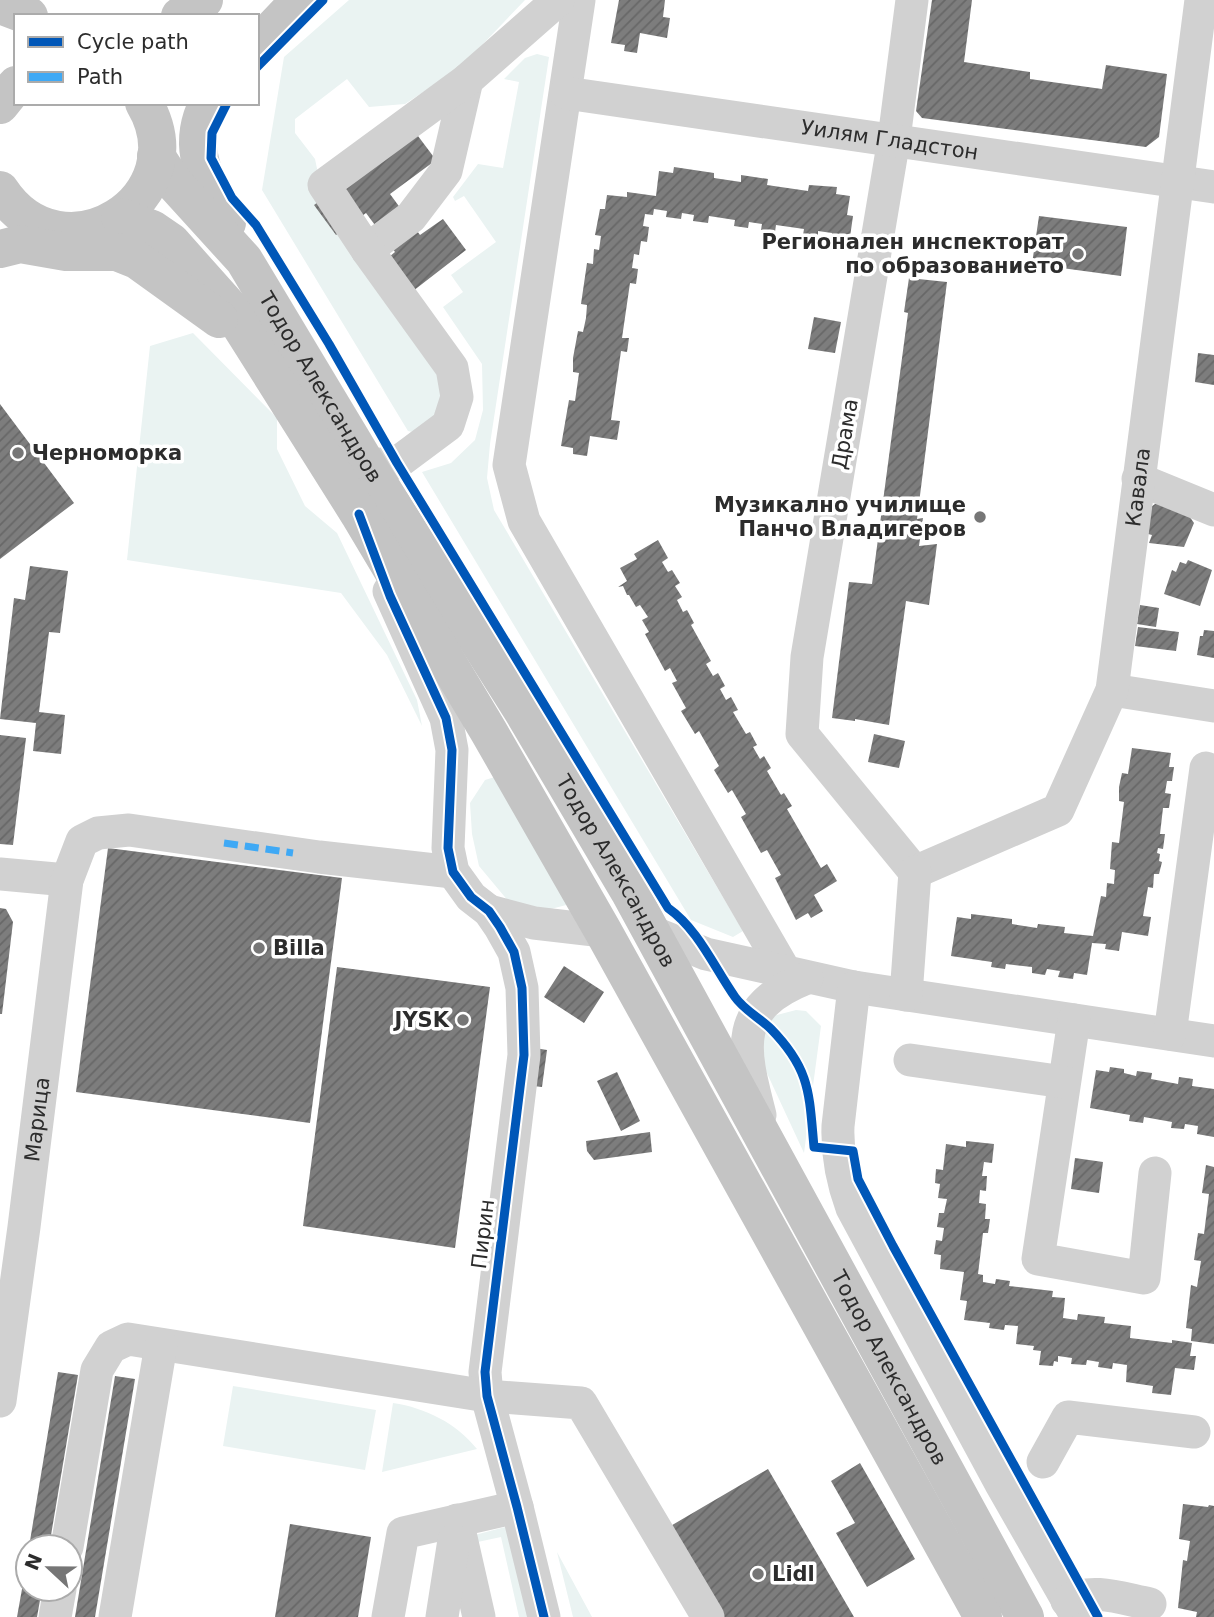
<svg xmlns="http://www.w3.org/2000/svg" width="1214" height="1617" viewBox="0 0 1214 1617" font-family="'DejaVu Sans',sans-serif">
<defs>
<pattern id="building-hatch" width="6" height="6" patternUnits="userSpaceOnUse" patternTransform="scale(1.75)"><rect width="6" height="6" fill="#7d7d7d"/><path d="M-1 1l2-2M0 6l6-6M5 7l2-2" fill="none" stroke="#676767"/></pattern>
</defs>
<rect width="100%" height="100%" fill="#fff"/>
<path fill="#eaf3f2" d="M349 0H525L461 67 405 104 369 107 347 79 295 119V133L315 159 320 183 445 369 450 401 421 434 408 431 262 190 284 57Z
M537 54 549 57 490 444 487 478 494 510 743 931 733 937 691 920 422 472 451 463 475 440 483 410 482 364 443 307 463 292 451 275 496 242 464 196 455 201 453 197 478 164 503 168 519 82 504 79 525 58Z
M193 333 277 418V449L305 506 337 533 417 700 422 726 387 655 341 593 127 560 150 346Z
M498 776 570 904 547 910 509 902 479 866 472 834 470 803 485 780Z
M796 1010 806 1011 821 1026 804 1153 758 1054 760 1027 773 1016Z
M233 1386 376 1410 365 1470 223 1446Z
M393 1403C426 1408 456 1423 477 1449L382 1472Z
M509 1526 530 1617H519L501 1537 473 1543 471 1536Z
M557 1552 592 1617H573Z"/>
<path fill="url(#building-hatch)" d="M619 0H665L663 17 670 18 667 38 640 33 637 53 624 51 625 45 611 43Z
M932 0H972L964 62 1030 72V79L1102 89 1106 65 1167 74 1159 137 1146 147 922 118 916 111Z
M415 132 436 160 390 194 420 235 443 219 466 250 413 291 389 257 395 252 366 213 336 235 314 205Z
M674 167 714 173V178L741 182V175L768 179 767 185 808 191 809 185 837 187 836 194 850 196 847 215 853 216 849 244 831 241 832 233 818 231V237L803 235 804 229 776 225 775 232 761 230 762 224 749 222 748 228 734 226 735 220 709 216 708 223 693 221 694 215 682 213 681 219 666 217 667 211 654 209 653 215 645 214 643 226 649 227 647 242 641 241 639 255 634 254 632 268 638 269 636 284 630 283 622 338H629L627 352 621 351 611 420 620 421 617 440 590 436 587 456 573 454V448L561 446 569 400 575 401 579 373 573 372V358L578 331 583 332 586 318 587 305 581 304 587 263 593 264 594 249 599 250 601 236 595 235 600 209H605L607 195 627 197V192L656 196 659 171 673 173Z
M1039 216 1127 227 1121 276 1032 264Z
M909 278 947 282 917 519 923 518 919 546 937 544 929 605 906 601 889 725 855 719V721L832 718 849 582 872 584 908 313 904 312Z
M814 317 841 322 835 353 808 349Z
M1198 353 1214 355V385L1195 382Z
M0 404 74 503 0 559Z
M1164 503 1187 513 1194 523 1184 547 1149 543 1152 535 1144 533 1147 510 1155 504Z
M658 540 668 558 662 562 668 572 672 570 680 583 675 586 682 597 677 600 683 612 687 610 694 623 691 625 711 661 706 664 713 676 718 673 725 686 720 689 726 700 731 697 738 710 733 712 746 734 750 732 757 745 753 747 760 759 764 756 771 768 767 771 781 795 784 793 792 806 787 809 821 868 827 864 837 881 814 895 823 911 811 918 808 913 796 920 775 878 781 875 767 850 761 853 741 817 746 814 732 790 728 793 714 770 719 766 699 731 695 734 681 711 686 708 672 683 677 681 670 668 665 671 645 634 649 632 642 620 648 617 640 605 636 607 629 595H627L623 586 618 587 627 581 620 568 637 559 634 554Z
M1188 560 1212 570 1200 606 1164 594 1172 570 1176 572 1180 562 1186 564Z
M30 566 68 571 60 633 49 632 39 712 65 715 61 754 33 751 36 723 0 719 14 598 25 600Z
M1140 605 1159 608 1156 627 1137 624Z
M1138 627 1179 632 1176 651 1135 646Z
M1204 630 1214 631V658L1197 655 1200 636H1203Z
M874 734 905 741 899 768 868 762Z
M0 735 26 738 13 845 0 844Z
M1132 748 1171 753 1169 767H1174L1172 781H1167L1165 793 1171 794 1169 808H1163L1160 834H1165L1163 849 1158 848 1157 853 1160 854 1159 861 1162 862 1159 874H1154L1153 888 1148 887 1143 916 1151 917 1148 936 1122 932 1119 951 1105 949 1106 944 1092 943 1087 975 1074 973 1073 979 1058 977 1060 971 1047 969 1045 975 1032 973V967L1006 964 1005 969 991 967 992 962 951 956 957 917 971 919V914L1012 919V924L1037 928 1038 924 1065 927 1064 933 1093 936 1101 896 1106 897 1107 883 1114 884 1115 870 1110 869 1112 842 1119 843 1124 802 1119 801V787L1122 773 1128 774Z
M108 848 342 878 310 1123 76 1092Z
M0 908 6 909 13 922 2 1014H0Z
M564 966 604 992 584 1023 544 997Z
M337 967 490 987 455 1248 303 1226Z
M529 1047 547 1050 542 1087 524 1085Z
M1110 1067 1124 1069V1073L1136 1076 1137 1071 1152 1073 1151 1079 1178 1084 1179 1077 1193 1079 1192 1086 1214 1089V1137L1197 1134 1198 1126 1185 1124 1184 1129 1171 1128 1172 1122 1144 1117 1143 1123 1129 1121 1130 1115 1090 1108 1096 1070 1109 1072Z
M617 1072 640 1121 621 1131 597 1081Z
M650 1132 652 1152 594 1160 587 1151 586 1141Z
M966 1141 994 1144 992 1163 984 1162 982 1176H987L986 1191 980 1190 979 1203 986 1204 985 1219H990L988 1233H983L978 1274 983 1275V1282L995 1284 996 1279 1010 1281 1009 1286 1053 1291 1052 1297 1065 1298 1063 1318 1077 1320 1078 1314 1105 1317 1104 1323 1131 1326 1130 1338 1172 1343V1340L1192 1343 1190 1356H1196L1194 1370 1175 1368 1171 1395 1152 1393 1153 1386 1126 1382 1127 1365 1113 1363 1112 1369 1098 1367 1099 1362 1087 1360 1086 1365 1071 1364 1072 1358 1058 1356V1362L1054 1361 1053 1366 1039 1365 1041 1351 1033 1350 1034 1346 1016 1344 1018 1326 1005 1325 1004 1330 989 1328 990 1323 964 1320 967 1301 960 1300 964 1272 940 1269 941 1255 934 1254 936 1240 942 1241 944 1228 937 1227 939 1213H944L947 1199 938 1198 940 1184 935 1183 936 1169 943 1170 946 1144 966 1147Z
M1075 1158 1103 1162 1099 1193 1071 1189Z
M1206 1165 1214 1167V1344L1191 1341 1192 1329 1186 1328 1191 1285 1197 1287 1201 1261 1194 1260 1198 1233 1204 1234 1209 1194 1202 1193Z
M58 1372 78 1375 49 1547H29Z
M115 1376 135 1379 95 1617H75Z
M860 1463 915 1559 867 1587 836 1533 855 1523 831 1481Z
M768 1469 854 1617H712L662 1531Z
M1183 1504 1208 1507 1209 1505 1214 1506V1617H1196L1197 1612 1178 1608 1183 1560 1187 1561 1190 1541 1179 1539Z
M290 1524 371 1537 358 1617H275Z
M27 1561 28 1589H42L37 1617H17Z"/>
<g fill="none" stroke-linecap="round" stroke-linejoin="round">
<g stroke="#d1d1d1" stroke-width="33">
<path d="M579 0 509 465 524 521 786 973"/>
<path d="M912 0 894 139 807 657 802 734 915 872"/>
<path id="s1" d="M566 93 1214 187"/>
<path d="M367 250 411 217 446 171 467 80"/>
<path d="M367 465 397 463 448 425 457 397 452 368 367 250 324 185 467 80 558 0"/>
<path d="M1138 479 1214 510"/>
<path d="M389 591 446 718 452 750 448 848 453 872 471 897 489 911 500 927 514 952 522 988 524 1055 485 1372 487 1396 517 1507 544 1617"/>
<path d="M1112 690 1214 706"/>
<path id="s2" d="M915 872 1058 810 1112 690 1201 0"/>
<path d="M0 874 67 880"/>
<path d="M489 911 534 923 603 931"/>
<path d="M652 932 706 954 854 987 1214 1041"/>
<path d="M854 987 838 1126C837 1155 842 1181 852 1208L1000 1482 1077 1617"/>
<path d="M906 995 915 872"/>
<path d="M1074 1020 1038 1259 1144 1278 1155 1173"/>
<path d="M1170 1034 1206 768"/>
<path d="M910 1060 1064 1082"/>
<path d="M760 1115C743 1049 731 1008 807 978"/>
<path id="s3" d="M0 1401 24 1227 67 880 82 841 98 833 129 830 319 857 453 872"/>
<path d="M1043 1462 1068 1417 1194 1432"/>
<path d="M457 1520 479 1617"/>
<path d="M67 1547 97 1370 111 1347 128 1339 487 1396 581 1403 708 1617"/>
<path d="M1067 1601C1093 1587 1123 1599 1150 1604"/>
<path d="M55 1617 60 1589"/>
<path d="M115 1617 161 1345"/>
<path d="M388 1617 403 1533 517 1507"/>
<path d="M442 1617 454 1540"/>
</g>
<g stroke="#c4c4c4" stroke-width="38">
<path d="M0 5 29 16"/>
<path d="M180 16 204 0"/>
<path d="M257 45 300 0"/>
<path d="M208 103C184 150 208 182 227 223"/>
<path d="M0 105 16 85"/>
<path id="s4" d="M156 156 173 182 244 260 367 465 522 710 629 891 1025 1617"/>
<path d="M0 190C63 285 200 197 144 103"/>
<path d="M120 217 152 229 171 242 228 306 359 514 489 732 603 931 983 1617"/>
<path d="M0 249 20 244 66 252H117L137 260 219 319"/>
</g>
<path stroke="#3fa9f5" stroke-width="7" stroke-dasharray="14 7" stroke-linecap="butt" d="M224 843 293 853"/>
<g stroke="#fff" stroke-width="13">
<path id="cycleway" d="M257 67 323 0
M227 103 212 133 211 158 232 198 256 225 329 344 397 463 668 908C698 929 714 967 735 997 744 1010 760 1018 771 1029 811 1070 809 1094 814 1147L853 1151 858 1179 893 1246 1098 1617
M359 514 390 596 446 718 452 750 448 848 453 872 471 897 489 911 500 927 514 952 522 988 524 1055 485 1372 487 1396 517 1507 544 1617"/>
</g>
<use href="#cycleway" stroke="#0057b8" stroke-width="9"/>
</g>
<g fill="#767676" stroke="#fff" stroke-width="2.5">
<circle cx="1078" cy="254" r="7"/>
<circle cx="18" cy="453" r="7"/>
<circle cx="980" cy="517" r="7"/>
<circle cx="259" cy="948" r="7"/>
<circle cx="463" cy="1020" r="7"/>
<circle cx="758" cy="1574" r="7"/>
</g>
<g text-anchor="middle" stroke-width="7" stroke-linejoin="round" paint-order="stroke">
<g font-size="21" fill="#2c2c2c" stroke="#fff">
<text dy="7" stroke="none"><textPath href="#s1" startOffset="327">Уилям Гладстон</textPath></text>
<text dy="7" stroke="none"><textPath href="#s4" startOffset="285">Тодор Александров</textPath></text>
<text transform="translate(845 434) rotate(-80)" y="7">Драма</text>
<text dy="7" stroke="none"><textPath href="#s2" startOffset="492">Кавала</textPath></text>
<text dy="7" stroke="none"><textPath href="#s4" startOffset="852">Тодор Александров</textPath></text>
<text dy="7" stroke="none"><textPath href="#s3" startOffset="284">Марица</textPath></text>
<text transform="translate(483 1234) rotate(-83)" y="7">Пирин</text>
<text dy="7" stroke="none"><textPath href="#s4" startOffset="1419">Тодор Александров</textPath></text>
</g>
<g font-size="21" font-weight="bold" fill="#2c2c2c" stroke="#fff" text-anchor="end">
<text x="1064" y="249">Регионален инспекторат<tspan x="1064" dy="24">по образованието</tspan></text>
<text x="32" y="460" text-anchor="start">Черноморка</text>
<text x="966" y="512">Музикално училище<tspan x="966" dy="24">Панчо Владигеров</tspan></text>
<text x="273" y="955" text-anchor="start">Billa</text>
<text x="449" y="1027">JYSK</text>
<text x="772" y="1581" text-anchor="start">Lidl</text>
</g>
</g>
<rect x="14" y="14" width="245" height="91" fill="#ffffff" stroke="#ababab" stroke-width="2"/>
<rect x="28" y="37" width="35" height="10" fill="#0057b8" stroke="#ababab" stroke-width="2"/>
<text x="77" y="49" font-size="21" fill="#2c2c2c">Cycle path</text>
<rect x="28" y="72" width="35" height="10" fill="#3fa9f5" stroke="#ababab" stroke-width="2"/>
<text x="77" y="84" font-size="21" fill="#2c2c2c">Path</text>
<g transform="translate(49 1568) rotate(292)"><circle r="33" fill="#ffffff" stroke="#ababab" stroke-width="2"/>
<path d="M0-5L12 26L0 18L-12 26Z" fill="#767676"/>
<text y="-10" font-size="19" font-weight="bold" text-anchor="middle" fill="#2c2c2c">N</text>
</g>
</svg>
